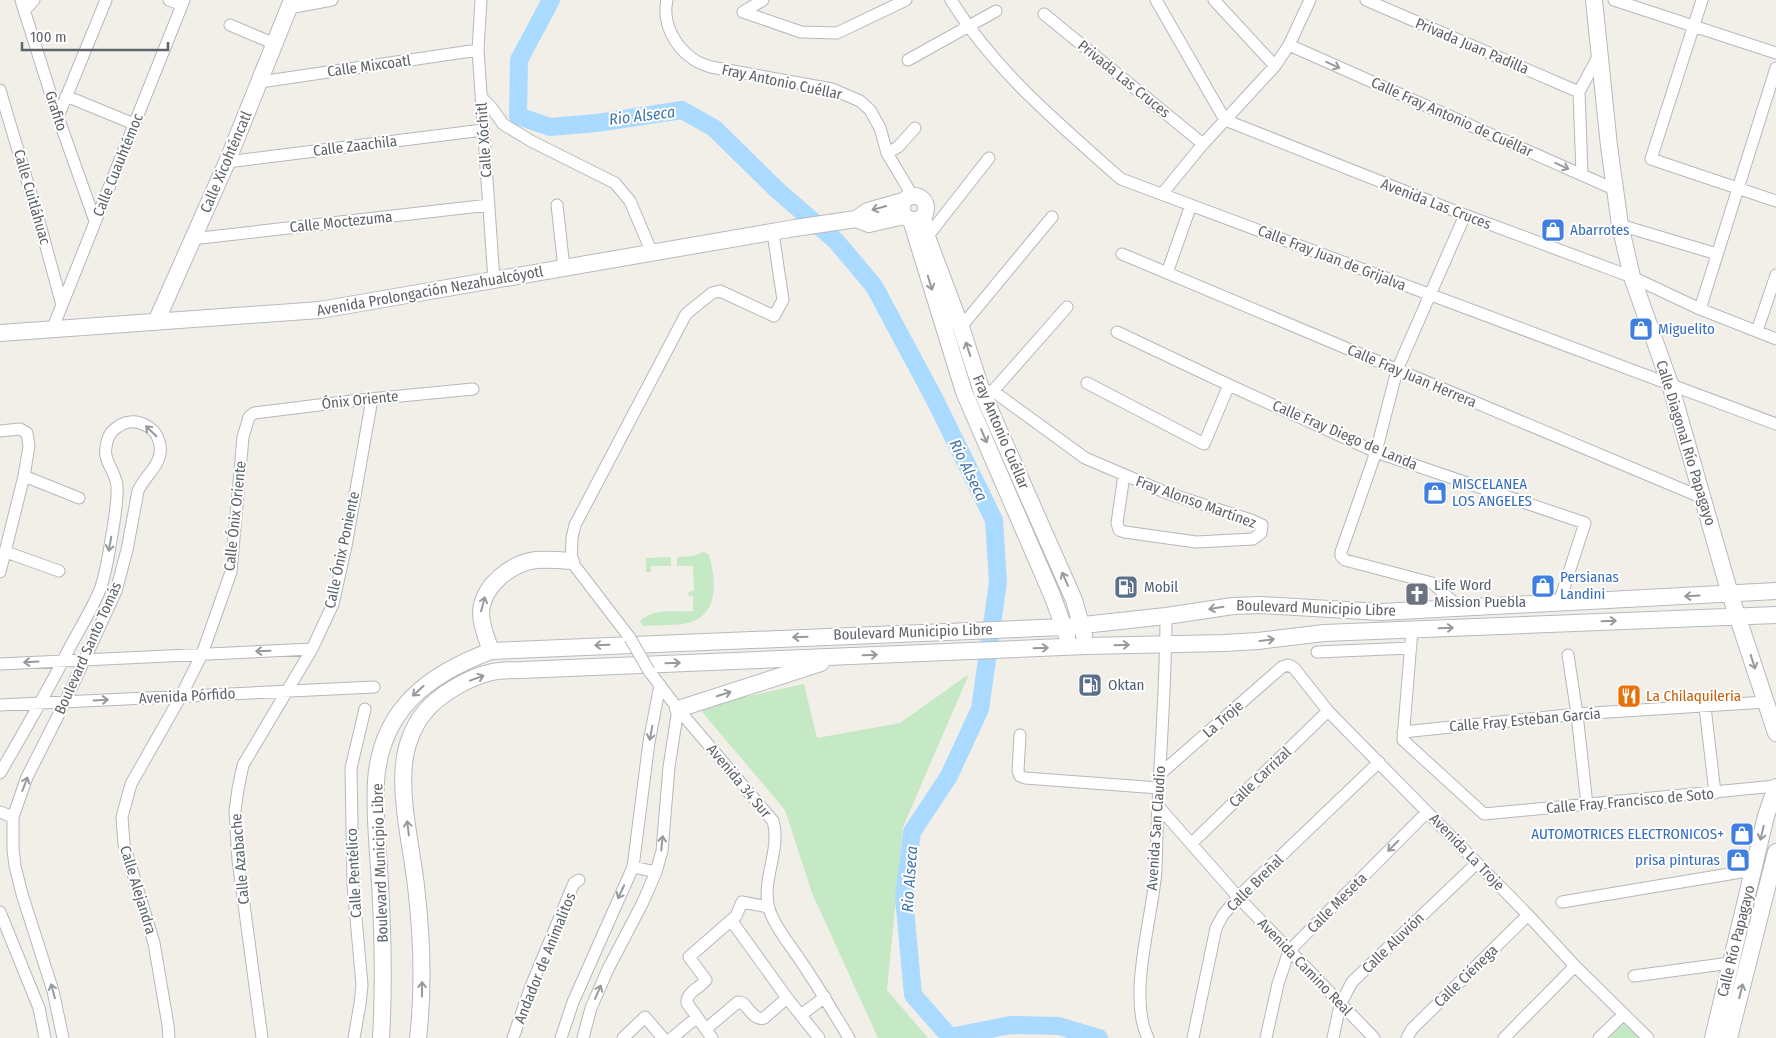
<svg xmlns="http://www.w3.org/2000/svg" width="1776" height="1038" viewBox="0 0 1776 1038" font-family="'Fira Sans Condensed',sans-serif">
<rect width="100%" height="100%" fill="#f1efe8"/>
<path fill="#c5e8c5" d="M704 552 709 555C715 576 720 610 694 621 684 626 656 625 643 626L640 621C657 607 673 613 693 611V596H689L688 592 694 591 693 566H677V557L693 556Z
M671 557V566H651V572H646V558Z
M969 674 903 827 887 990 928 1038H878L812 893 785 810 698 707 804 684 817 738 900 723Z
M1626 1018 1644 1038H1610L1609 1035 1616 1026H1621Z"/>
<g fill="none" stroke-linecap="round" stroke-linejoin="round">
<path stroke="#aadaff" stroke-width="18" d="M551 0 519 60 518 116 550 127 597 123 682 110 714 128 776 189 836 241 874 286 935 400 994 520 998 582 980 709 949 776 912 832 904 898 913 995 950 1037 1010 1025 1059 1026 1099 1038"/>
<g stroke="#b5b8bc" stroke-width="13">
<path id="street" d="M21 0 58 117 95 221
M169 0 182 5
M481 0 478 50 494 280
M667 0C662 22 674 46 693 59 698 63 705 65 711 67L832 89 860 101 870 110 880 128 887 153 912 195
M951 0C995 71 1059 124 1121 179L1776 424
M1156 0 1225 120 1465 215 1632 277 1700 309 1776 339
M1214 0 1275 66
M1366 0 1579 92
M1614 0 1776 53
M1702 0 1651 159 1776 201
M289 8 332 0
M24 11 34 0
M743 12 801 32 837 33 906 0
M743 12 763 0
M1044 14 1203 144
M230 25 275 44
M1289 45 1616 190
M908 60 996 11
M260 82 478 50
M0 90 39 221 62 305
M66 96 134 124
M482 98 491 107 503 124 531 141 615 183 630 201 652 253
M58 117 106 0
M887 153 898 147 915 128
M227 162 483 130
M1582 174 1579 92 1599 55
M1162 194 1203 144 1275 66 1289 45 1310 0
M557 205 564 268
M1620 225 1717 254
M927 237 989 158
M192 239 489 205
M1122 254 1703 498
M1167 273 1191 205
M1700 309 1776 68
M961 327 1052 217
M52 330 184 0
M1757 331 1776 275
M1117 332 1229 385 1376 452 1585 523 1559 603
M1087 383 1204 444 1229 385
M987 391H993L1067 307
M993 391 1085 458 1167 493 1251 520 1262 525 1261 533 1253 539 1196 542 1125 532 1119 530 1117 523 1124 475
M0 431 20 429 27 433 29 446 24 476 0 572
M24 476 79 498
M6 552 59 571
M1459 607 1432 583 1345 560 1341 556V552L1376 452 1397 370 1465 215
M1412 629 1403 740 1484 814 1776 786
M630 638 571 561 572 538 575 525 686 314 712 293 720 291 774 316 783 300 773 233
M1317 652 1411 648
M1568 655 1577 714 1587 805
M0 664 312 649
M649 671 678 709 773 821C781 848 763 877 768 904 771 923 792 947 802 963 819 988 834 1013 849 1038
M0 705 374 687
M1705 707 1715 793
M1403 732 1577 714 1766 702
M1020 735 1018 771 1020 776 1025 778 1159 788
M0 773C24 732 48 690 70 647 79 630 95 604 101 587 105 574 108 559 110 546 113 527 118 505 117 486 116 472 103 461 106 447 107 439 110 432 116 428 125 421 136 420 145 425 152 428 157 434 159 441 166 463 145 474 138 491L127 550 116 591 65 702 27 777 13 817V849L15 866 22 894 53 991 63 1038
M1160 774 1282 667 1288 665 1294 668 1328 711 1528 915 1575 966 1648 1038
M1158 806 1238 897 1374 1038
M0 812 13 817
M1192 843 1328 711
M633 867 656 872
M1562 902 1753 870
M0 912 39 1008 45 1038
M731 920 787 998 819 1038
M1634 976 1730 963
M801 1015 825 997
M706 1029 738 1002 743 1003C749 1009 755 1021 764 1018L787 998
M169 1038 168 1025 154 943 124 844 122 817 131 784 181 696 202 654 231 572 243 437 249 417 254 413 359 400 473 389
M262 1038 238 860 235 811 238 789 243 765 312 649 333 604 346 546 372 399
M354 1038 360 1004 362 985 353 885 351 768 365 709
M513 1038 531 986 574 883 579 880
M561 1038 573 1002 633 867 649 742 660 685
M583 1038 591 1008 608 969 643 902 656 872 662 851 669 767 678 709
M623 1038 645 1017 663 1038
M672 1038 697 1017
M712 1038 687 1003C686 992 700 988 706 980L689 957 736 916 742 902 768 907
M1148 1038C1127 996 1153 916 1156 870 1157 842 1157 814 1159 786 1162 729 1166 673 1166 616
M1193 1038 1216 928 1223 915 1238 897 1379 762
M1266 1038 1278 984 1289 951 1427 812
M1333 1038 1340 1005 1352 982 1477 863
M1407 1038 1412 1029 1528 915
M1504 1038 1575 966
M1599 1038 1624 1014"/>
</g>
<g stroke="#b6babf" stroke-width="18">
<path id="secondary" d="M1594 0 1609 146 1620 225 1632 277 1670 384 1730 594 1776 733
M902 208a12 12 0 1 1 24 0a12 12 0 1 1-24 0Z
M923 216 927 237 961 327 982 392 1074 600 1084 635
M856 219 869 224 904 216
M911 220 964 392 1052 595 1067 636
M156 322 227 162 292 0
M0 333 320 310 795 228 856 219 868 211 903 201
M491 651C487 639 481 626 481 613 482 586 511 563 536 560 548 559 560 560 571 561
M678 709 821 663
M381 1038C384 986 383 935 380 883 378 849 374 815 376 781 381 709 429 674 491 651L1065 627 1166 616 1233 606 1261 605 1381 612 1776 591
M418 1038C424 987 422 937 416 886 412 850 400 801 404 765 405 748 413 726 424 713 438 695 469 677 492 672 501 670 512 670 522 670L1086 646 1224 643 1258 641 1324 633 1776 615
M1713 1038 1766 816 1776 787
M1729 1038 1776 852"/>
</g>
<use href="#street" stroke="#fff" stroke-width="11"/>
<use href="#secondary" stroke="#fff" stroke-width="16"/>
<g stroke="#b5b8bc" stroke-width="13" stroke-linecap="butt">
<path id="street-bridge" d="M630 638 649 671"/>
</g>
<use href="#street-bridge" stroke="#fff" stroke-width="11"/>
</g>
<defs><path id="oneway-shaft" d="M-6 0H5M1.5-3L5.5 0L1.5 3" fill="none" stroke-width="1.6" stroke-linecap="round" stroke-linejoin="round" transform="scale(1.25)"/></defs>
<g stroke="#979a9d">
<use href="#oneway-shaft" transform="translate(1333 65) rotate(24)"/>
<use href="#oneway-shaft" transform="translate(1562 166) rotate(24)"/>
<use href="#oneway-shaft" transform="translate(879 208) rotate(164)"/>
<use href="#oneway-shaft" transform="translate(930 283) rotate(73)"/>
<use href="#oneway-shaft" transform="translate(968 349) rotate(-108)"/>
<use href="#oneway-shaft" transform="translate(151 431) rotate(-136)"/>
<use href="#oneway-shaft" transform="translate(984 436) rotate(67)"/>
<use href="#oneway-shaft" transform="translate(110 544) rotate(100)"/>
<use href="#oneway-shaft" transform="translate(1065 579) rotate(-114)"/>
<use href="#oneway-shaft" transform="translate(1692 596) rotate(177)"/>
<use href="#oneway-shaft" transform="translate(483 604) rotate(-75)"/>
<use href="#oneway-shaft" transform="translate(1216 608) rotate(171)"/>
<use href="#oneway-shaft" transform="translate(1609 621) rotate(-2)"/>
<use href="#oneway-shaft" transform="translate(1446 628) rotate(-2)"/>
<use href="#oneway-shaft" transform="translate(800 637) rotate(178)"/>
<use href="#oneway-shaft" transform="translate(1267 640) rotate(-7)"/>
<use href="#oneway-shaft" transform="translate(602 645) rotate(178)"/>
<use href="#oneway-shaft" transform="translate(1122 645) rotate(-2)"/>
<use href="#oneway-shaft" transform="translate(1041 648) rotate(-2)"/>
<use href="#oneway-shaft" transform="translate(263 651) rotate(178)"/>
<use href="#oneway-shaft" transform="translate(870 655) rotate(-2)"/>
<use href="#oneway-shaft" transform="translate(31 662) rotate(177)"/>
<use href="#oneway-shaft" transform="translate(1753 662) rotate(72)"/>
<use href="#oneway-shaft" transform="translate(673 663) rotate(-2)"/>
<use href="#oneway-shaft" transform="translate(477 678) rotate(-20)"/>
<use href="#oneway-shaft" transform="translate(418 691) rotate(138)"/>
<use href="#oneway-shaft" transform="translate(724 694) rotate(-18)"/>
<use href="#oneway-shaft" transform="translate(101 700) rotate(-3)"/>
<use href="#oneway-shaft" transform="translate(651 733) rotate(101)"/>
<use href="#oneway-shaft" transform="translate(25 784) rotate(-69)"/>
<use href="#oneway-shaft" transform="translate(408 828) rotate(-97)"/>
<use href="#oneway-shaft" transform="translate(1762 833) rotate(103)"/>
<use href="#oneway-shaft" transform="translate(662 843) rotate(-84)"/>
<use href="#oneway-shaft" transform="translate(1393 846) rotate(135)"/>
<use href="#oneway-shaft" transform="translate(621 892) rotate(115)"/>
<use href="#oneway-shaft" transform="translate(422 989) rotate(-89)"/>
<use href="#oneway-shaft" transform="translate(53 991) rotate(-105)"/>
<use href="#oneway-shaft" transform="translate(1741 991) rotate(-76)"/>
<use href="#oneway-shaft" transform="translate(598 992) rotate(-66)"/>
</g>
<defs>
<g id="shop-square" transform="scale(1.25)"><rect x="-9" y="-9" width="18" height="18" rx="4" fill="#3f7fe0" stroke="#fff"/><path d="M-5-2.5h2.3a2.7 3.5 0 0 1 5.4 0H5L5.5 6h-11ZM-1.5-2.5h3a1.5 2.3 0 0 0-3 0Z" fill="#fff"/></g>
<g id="fuel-square" transform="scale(1.25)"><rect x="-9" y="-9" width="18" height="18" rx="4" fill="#5c6f8a" stroke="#fff"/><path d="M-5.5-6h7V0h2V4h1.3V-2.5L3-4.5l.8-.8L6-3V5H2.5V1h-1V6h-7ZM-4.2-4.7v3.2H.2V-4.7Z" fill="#fff"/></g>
<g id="church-square" transform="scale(1.25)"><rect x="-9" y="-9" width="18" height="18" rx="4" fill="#6b7280" stroke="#fff"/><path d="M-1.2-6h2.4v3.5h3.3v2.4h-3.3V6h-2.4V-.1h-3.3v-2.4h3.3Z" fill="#fff"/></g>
<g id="restaurant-square" transform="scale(1.25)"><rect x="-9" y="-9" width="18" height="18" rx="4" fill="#e8710a" stroke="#fff"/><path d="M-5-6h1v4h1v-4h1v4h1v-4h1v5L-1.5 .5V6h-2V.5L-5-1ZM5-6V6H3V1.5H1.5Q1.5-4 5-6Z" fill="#fff"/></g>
</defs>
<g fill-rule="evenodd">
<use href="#shop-square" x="1553" y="230"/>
<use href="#shop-square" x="1641" y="329"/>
<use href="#shop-square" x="1435" y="493"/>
<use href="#shop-square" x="1543" y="586"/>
<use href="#fuel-square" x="1126" y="587"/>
<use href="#church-square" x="1417" y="594"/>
<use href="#fuel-square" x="1090" y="685"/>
<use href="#restaurant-square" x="1629" y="696"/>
<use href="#shop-square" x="1742" y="834"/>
<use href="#shop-square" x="1738" y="860"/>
</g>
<g text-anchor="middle" stroke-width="4" stroke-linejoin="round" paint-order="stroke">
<g font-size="15" fill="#5f6368" stroke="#fff">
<text transform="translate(1472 46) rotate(23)" y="5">Privada Juan Padilla</text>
<text transform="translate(369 66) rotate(-8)" y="5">Calle Mixcoatl</text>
<text transform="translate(1124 79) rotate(39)" y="5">Privada Las Cruces</text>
<text transform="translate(782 82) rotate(12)" y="5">Fray Antonio Cuéllar</text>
<text transform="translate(56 111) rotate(72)" y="5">Grafito</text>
<text transform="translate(1452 117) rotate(24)" y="5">Calle Fray Antonio de Cuéllar</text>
<text transform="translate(484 140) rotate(-94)" y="5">Calle Xóchitl</text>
<text transform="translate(355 146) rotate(-7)" y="5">Calle Zaachila</text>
<text transform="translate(226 162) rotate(-67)" y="5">Calle Xicohténcatl</text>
<text transform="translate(118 165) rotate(-68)" y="5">Calle Cuauhtémoc</text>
<text transform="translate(32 197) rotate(74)" y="5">Calle Cuitláhuac</text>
<text transform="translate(1436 204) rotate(21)" y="5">Avenida Las Cruces</text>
<text transform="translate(341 222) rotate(-6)" y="5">Calle Moctezuma</text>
<text transform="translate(1332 258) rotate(21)" y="5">Calle Fray Juan de Grijalva</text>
<text transform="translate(430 291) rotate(-10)" y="5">Avenida Prolongación Nezahualcóyotl</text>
<text transform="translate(1412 376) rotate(23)" y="5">Calle Fray Juan Herrera</text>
<text transform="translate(360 400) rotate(-6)" y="5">Ónix Oriente</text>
<text transform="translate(1001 432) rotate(67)" y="5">Fray Antonio Cuéllar</text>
<text transform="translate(1345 435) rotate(23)" y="5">Calle Fray Diego de Landa</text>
<text transform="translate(1686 443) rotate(73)" y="5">Calle Diagonal Río Papagayo</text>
<text transform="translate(1196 502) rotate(20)" y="5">Fray Alonso Martínez</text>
<text transform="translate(235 516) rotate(-84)" y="5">Calle Ónix Oriente</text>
<text transform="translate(342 550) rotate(-78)" y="5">Calle Ónix Poniente</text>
<text transform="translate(1316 608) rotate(2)" y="5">Boulevard Municipio Libre</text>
<text transform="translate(913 632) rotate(-2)" y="5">Boulevard Municipio Libre</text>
<text transform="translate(88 648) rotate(-66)" y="5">Boulevard Santo Tomás</text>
<text transform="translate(187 696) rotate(-3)" y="5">Avenida Pórfido</text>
<text transform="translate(1223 719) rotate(-41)" y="5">La Troje</text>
<text transform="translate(1525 720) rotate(-5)" y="5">Calle Fray Esteban García</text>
<text transform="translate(1260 777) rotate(-44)" y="5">Calle Carrizal</text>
<text transform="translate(739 781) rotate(50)" y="5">Avenida 34 Sur</text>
<text transform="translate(1630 801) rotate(-5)" y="5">Calle Fray Francisco de Soto</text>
<text transform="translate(1156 828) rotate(-86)" y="5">Avenida San Claudio</text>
<text transform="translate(1467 852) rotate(46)" y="5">Avenida La Troje</text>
<text transform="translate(240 859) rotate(-95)" y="5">Calle Azabache</text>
<text transform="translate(380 863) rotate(-92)" y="5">Boulevard Municipio Libre</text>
<text transform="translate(354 873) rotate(-93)" y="5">Calle Pentélico</text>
<text transform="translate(1255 883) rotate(-45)" y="5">Calle Breñal</text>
<text transform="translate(138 890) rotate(73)" y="5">Calle Alejandra</text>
<text transform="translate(1337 903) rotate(-45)" y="5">Calle Meseta</text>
<text transform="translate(1736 941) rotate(-76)" y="5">Calle Río Papagayo</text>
<text transform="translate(1393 943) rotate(-44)" y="5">Calle Aluvión</text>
<text transform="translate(545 958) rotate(-68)" y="5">Andador de Animalitos</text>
<text transform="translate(1305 967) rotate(46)" y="5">Avenida Camino Real</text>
<text transform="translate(1466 976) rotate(-44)" y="5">Calle Ciénega</text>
</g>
<g font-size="15" fill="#366cbe" stroke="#fff" text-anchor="start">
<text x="1570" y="235">Abarrotes</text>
<text x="1658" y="334">Miguelito</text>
<text x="1452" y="489">MISCELANEA<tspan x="1452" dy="17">LOS ANGELES</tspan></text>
<text x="1560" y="582">Persianas<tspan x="1560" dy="17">Landini</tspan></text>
<text x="1724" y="839" text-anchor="end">AUTOMOTRICES ELECTRONICOS+</text>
<text x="1720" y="865" text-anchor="end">prisa pinturas</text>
</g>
<g font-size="15" fill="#5b616d" stroke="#fff" text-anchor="start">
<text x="1434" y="590">Life Word<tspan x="1434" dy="17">Mission Puebla</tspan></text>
</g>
<g font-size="15" fill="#4e5e75" stroke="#fff" text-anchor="start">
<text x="1144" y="592">Mobil</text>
<text x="1108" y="690">Oktan</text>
</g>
<g font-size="15" fill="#c56008" stroke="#fff" text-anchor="start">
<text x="1646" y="701">La Chilaquileria</text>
</g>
<g font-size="16" font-style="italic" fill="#4174aa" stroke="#fff">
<text transform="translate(642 115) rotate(-7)" y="6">Rio Alseca</text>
<text transform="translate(969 470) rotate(64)" y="6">Rio Alseca</text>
<text transform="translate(909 879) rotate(-86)" y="6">Rio Alseca</text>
</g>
</g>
<path d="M22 42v8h146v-8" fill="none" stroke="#5f6368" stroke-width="2.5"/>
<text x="30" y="42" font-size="15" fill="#5f6368" stroke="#ffffff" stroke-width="4" paint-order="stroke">100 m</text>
</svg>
